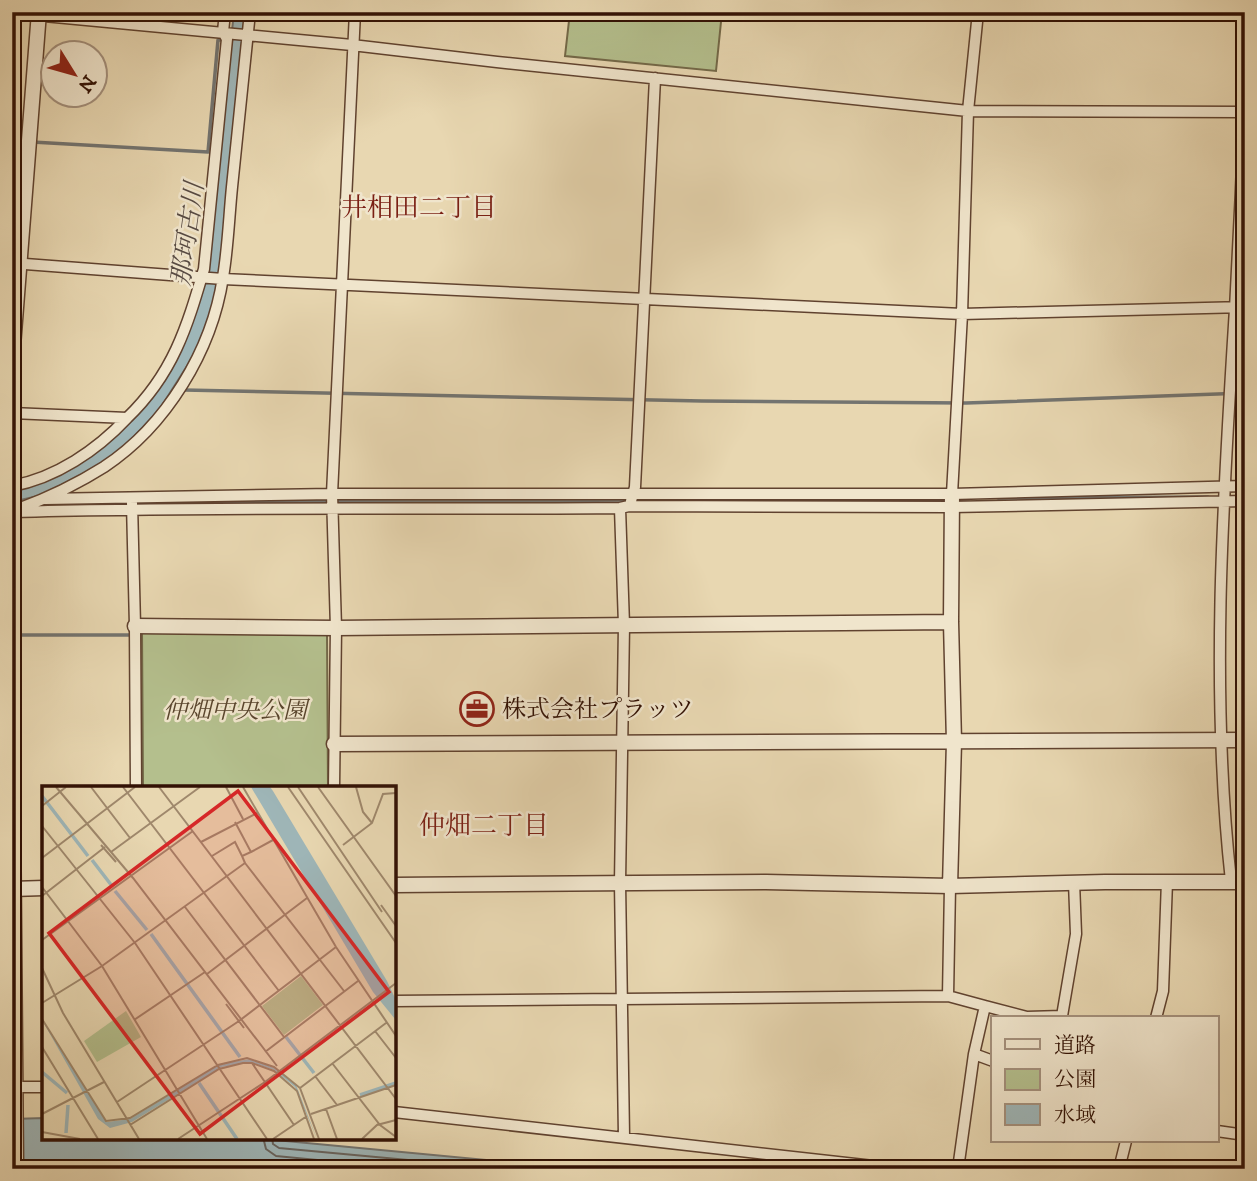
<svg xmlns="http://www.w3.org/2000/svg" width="1257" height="1181" viewBox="0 0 1257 1181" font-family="'IM FELL DW Pica','Noto Serif JP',serif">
<rect width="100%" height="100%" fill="#e8d7b1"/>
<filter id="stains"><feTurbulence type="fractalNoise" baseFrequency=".00286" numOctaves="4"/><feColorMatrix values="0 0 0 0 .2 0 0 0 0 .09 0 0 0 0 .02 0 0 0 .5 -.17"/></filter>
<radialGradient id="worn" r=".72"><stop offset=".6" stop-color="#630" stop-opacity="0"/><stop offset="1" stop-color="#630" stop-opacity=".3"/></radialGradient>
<path fill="#b4bf8d" stroke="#736848" stroke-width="2" d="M570 12H722L716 71 565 56Z
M142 632 327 633 328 787H143Z"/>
<path fill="#9eb6b8" stroke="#737470" stroke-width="2" d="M234 12H248L221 269 210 321 194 355 159 410 128 443 104 463 42 495 12 502V491L70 468 149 400 207 268Z
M44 1118V1137H244L581 1169H12V1119Z"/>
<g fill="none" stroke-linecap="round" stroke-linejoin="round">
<path stroke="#68645e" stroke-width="2" d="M263 1137 266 1149 276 1156 411 1169
M272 1137 273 1144 279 1148 505 1169"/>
<path stroke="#737470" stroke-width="3.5" d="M12 140 24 141
M32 142 208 152 218 40H225
M184 390 702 401 966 403 1245 393
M998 498 1208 497
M12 501 25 502
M102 503 788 499
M12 635H129"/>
<g stroke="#60422f" stroke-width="13">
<path id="minor" d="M12 13 352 45 497 62 968 111 1245 112
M12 263 223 279 962 314 1245 307
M12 413 127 418C173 374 187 327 204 269L227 39 223 32 225 12
M12 486C56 478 97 450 127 418
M952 494 962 314 968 111 978 12
M45 499 332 494H952L1245 486
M631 501 635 487 655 78
M132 503 135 626 136 787
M620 508 624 625 620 883 624 1136
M18 509C48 498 77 484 104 467 166 426 212 351 223 277 228 248 229 217 232 187 238 129 244 71 250 12
M12 512C215 506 417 510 620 508L629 506 951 507 1245 501
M334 787 336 628 332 494 355 12
M1231 881C1210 691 1223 499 1235 309 1239 238 1242 168 1245 97
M950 886 948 996 985 1006 974 1054 993 1061
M394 1001 948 996
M985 1006 1027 1017 1062 1016 1076 934 1074 882
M1156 1018 1163 991 1167 881
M12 1087H44
M394 1112 900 1169
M1217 1131 1245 1135
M958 1169 974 1054
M1119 1169 1126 1141"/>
</g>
<g stroke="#60422f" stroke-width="17">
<path id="tertiary" d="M12 359 39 12
M12 481V488
M135 626 336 628 951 622
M12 692 16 1169
M334 744 1245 740
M394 885 766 882 950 886 1105 882H1245
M950 886 954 742 951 622 952 494
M12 889 44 888"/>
</g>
<use href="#minor" stroke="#f0e5cc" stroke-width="10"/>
<use href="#tertiary" stroke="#f0e5cc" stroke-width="14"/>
</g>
<defs>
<g id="office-ring" transform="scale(1.75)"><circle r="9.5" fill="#f0e5cc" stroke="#8f2418" stroke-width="1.5"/><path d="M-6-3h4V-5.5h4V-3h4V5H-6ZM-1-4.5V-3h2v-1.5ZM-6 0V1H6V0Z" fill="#8f2418"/></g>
</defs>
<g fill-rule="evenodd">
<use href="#office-ring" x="477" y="709"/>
</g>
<g text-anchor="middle" stroke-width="5" stroke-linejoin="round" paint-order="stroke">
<g font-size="24" fill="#321104" stroke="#f0e5cc" text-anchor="start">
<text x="502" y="717">株式会社プラッツ</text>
</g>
<g font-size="24" font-style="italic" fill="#59452d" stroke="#f0e5cc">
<text x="235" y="718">仲畑中央公園</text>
</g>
<g font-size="26" fill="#7a1f14" stroke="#f0e5cc">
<text x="419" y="216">井相田二丁目</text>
<text x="484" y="834">仲畑二丁目</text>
</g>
<g font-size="26" font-style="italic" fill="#584b43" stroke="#f0e5cc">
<text transform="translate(187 234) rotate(-82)" y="9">那珂古川</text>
</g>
</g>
<g transform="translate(42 786)">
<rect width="354" height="354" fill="#e8d7b1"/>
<path d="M259 190 281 219 242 249 220 220ZM84 225 99 251 55 276 42 255Z" fill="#b4bf8d"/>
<path d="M209 1H228L231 5 345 195 353 212V233L331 206ZM0 234 65 336 88 333 178 278 208 273 232 282 254 299 275 353 253 301 232 284 208 276 180 281 90 336 68 342 56 333Z" fill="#9eb6b8"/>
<path fill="none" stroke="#9eb6b8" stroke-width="3.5" d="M0 10 46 70M50 74 70 100M73 105 105 144M109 148 198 271M244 251 272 287M0 286 25 307M157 297 195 353M318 309 354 297M24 347 26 319"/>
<path fill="none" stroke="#9f886c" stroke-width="2" d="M14 1 91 92 235 280M49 1 88 52M81 1 237 205M117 1 354 313M184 1 201 33M201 1 294 161 354 250M246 1 354 157M256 1 340 126M276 1 354 110M314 1 321 26 330 37M0 20 24 1M0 40 93 157 225 353M159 56 215 27M59 59 74 76M301 59 330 37 341 8 354 7M69 66 158 1M209 66 231 54M170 70 193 56 200 70M0 72 93 1M203 77 302 205M0 101 60 180 165 353M0 110 63 61M339 119 354 140M143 121 242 251M0 154 151 45M0 182 21 227 97 353M165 188 265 112M0 217 60 180 203 77 200 70 209 66 193 36M184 218 202 242M0 233 64 335 88 332 176 279 205 272 232 281 258 302 277 353M92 234 163 186M333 245 354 272M0 261 56 353M223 266 316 195M210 277 232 285 255 305 272 353M290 277 338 339 354 351M273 290 295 319M258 302 344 237M75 316 197 235 294 161M284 323 295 353M0 328 62 296M269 328 354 299M88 339 177 283 201 277H210L252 339M0 346 38 353M136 353 223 296 354 197M231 353 265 330M320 353 335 339 354 334"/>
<path fill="#d62828" fill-opacity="0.15" stroke="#d62828" stroke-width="3.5" d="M196 5 347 206 158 348 7 147Z"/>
<rect width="354" height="354" fill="none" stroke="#321104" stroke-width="3.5"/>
</g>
<rect width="1257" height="1181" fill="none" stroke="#e8d7b1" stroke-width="42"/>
<rect x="14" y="14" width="1229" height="1153" fill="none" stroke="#321104" stroke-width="3.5"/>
<rect x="21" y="21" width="1215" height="1139" fill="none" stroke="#321104" stroke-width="2"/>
<rect x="991" y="1016" width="228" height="126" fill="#f0e5cc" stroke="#a4907c" stroke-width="2"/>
<rect x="1005" y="1039" width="35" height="10" fill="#f0e5cc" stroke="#a4907c" stroke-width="2"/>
<text x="1054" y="1052" font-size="21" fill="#321104">道路</text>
<rect x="1005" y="1069" width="35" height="21" fill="#b4bf8d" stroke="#a4907c" stroke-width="2"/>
<text x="1054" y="1086" font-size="21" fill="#321104">公園</text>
<rect x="1005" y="1104" width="35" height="21" fill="#9eb6b8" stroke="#a4907c" stroke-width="2"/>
<text x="1054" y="1122" font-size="21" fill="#321104">水域</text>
<g transform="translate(74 74) rotate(127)"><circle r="33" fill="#f0e5cc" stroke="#a4907c" stroke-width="2"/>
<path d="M0-5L12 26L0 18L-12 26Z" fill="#8f2418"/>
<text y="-10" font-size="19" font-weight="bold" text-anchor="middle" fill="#321104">N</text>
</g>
<rect width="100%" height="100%" filter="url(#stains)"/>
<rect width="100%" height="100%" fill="url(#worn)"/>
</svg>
